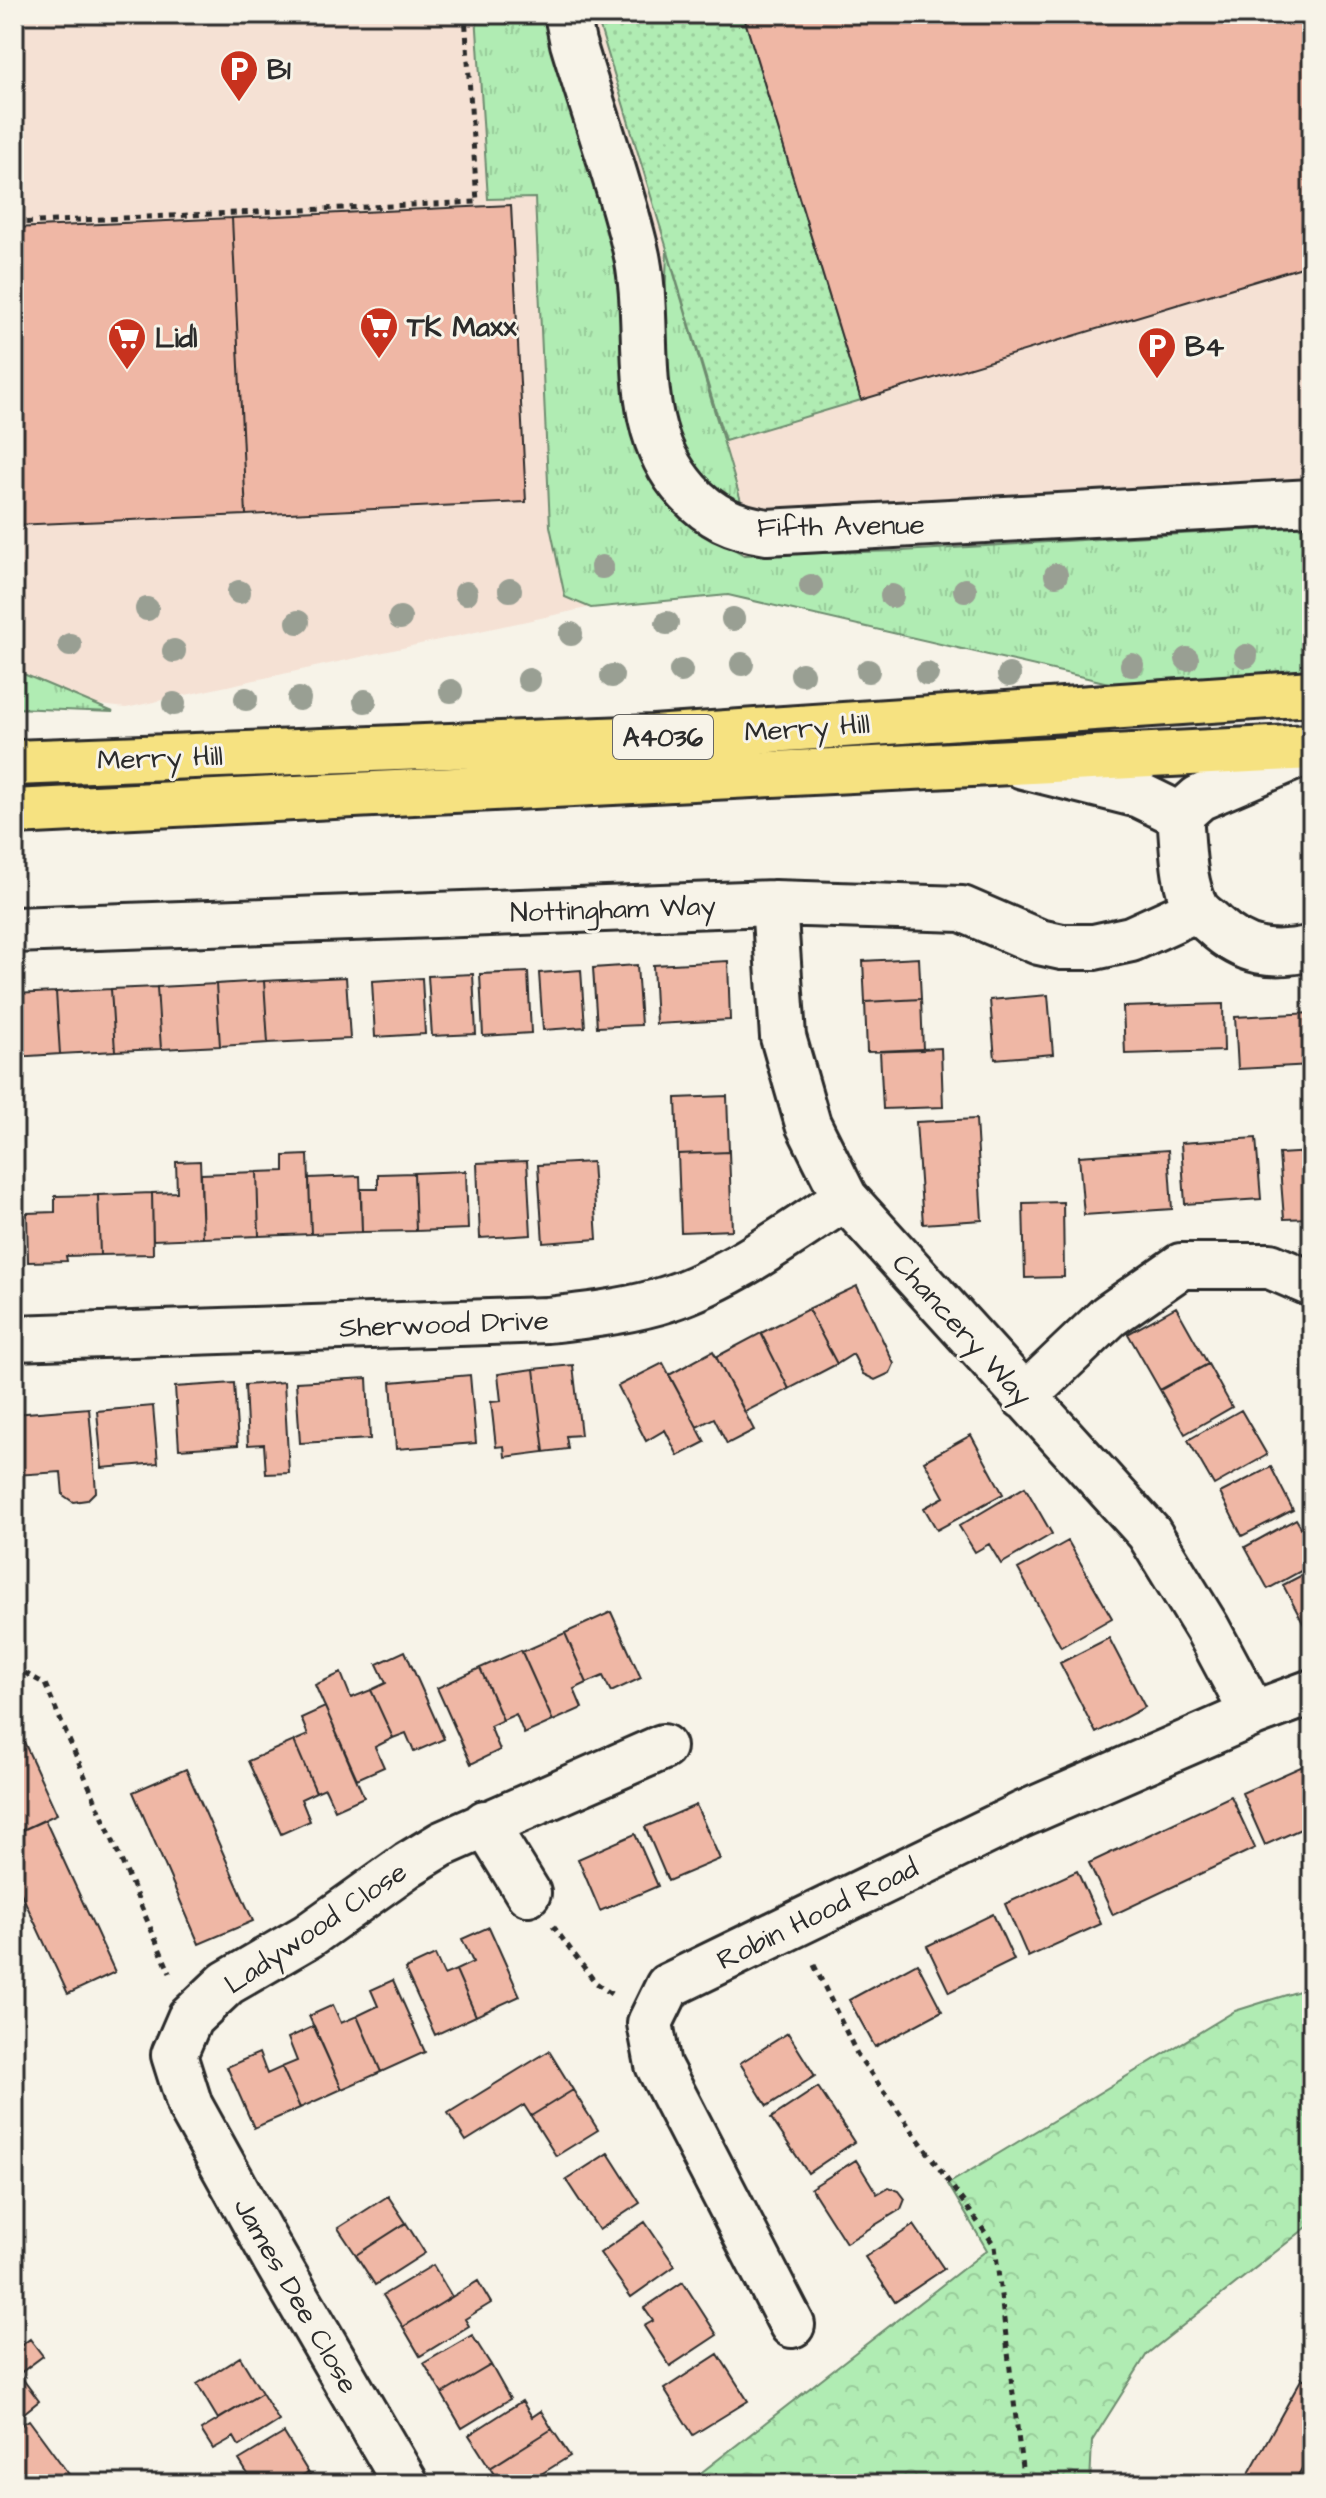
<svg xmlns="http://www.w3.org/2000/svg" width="1326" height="2498" viewBox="0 0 1326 2498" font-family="'Architects Daughter',sans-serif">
<defs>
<pattern id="grass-tufts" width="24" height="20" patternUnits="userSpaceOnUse" patternTransform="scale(2)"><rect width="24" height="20" fill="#b0ecb3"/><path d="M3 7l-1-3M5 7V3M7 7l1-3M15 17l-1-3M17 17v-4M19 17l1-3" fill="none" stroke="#98cb9a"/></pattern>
<pattern id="forest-crowns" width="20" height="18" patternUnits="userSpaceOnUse" patternTransform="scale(2)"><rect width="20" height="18" fill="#b0ecb3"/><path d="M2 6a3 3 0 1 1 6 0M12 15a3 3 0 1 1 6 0" fill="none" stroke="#98cb9a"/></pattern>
<pattern id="park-dots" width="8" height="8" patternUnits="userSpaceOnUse" patternTransform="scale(2)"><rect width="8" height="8" fill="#b0ecb3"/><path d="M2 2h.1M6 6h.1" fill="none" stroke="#98cb9a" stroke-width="1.8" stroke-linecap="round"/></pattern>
</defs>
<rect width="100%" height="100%" fill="#f7f3e8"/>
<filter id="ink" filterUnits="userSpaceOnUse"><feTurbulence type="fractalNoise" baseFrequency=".0125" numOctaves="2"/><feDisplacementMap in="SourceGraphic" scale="16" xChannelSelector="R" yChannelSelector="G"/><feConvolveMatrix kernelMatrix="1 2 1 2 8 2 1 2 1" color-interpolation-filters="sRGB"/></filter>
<g filter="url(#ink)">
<path fill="#f5e1d4" d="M14 14H1312V484L1088 499 126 708 14 695Z"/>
<path fill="url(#grass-tufts)" stroke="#6e8c6f" stroke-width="2" d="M476 14H555L613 210 644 452 663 495 699 529 744 555 902 551 1312 526V680L1135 689 728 595 591 608 565 597 550 526 535 198 488 199Z
M667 250 741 501 729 502 710 495 679 447 663 361Z
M14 670 113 712 14 708Z"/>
<path fill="url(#forest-crowns)" stroke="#6e8c6f" stroke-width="2" d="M1312 1987V2223L1147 2354 1092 2441 1090 2484H697L693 2479 987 2250 948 2184 1235 2011Z"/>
<path fill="url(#park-dots)" stroke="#6e8c6f" stroke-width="2" d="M596 14H743L861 400 725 441Z"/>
<path fill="#efb7a5" stroke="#2b2b2b" stroke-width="2" d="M743 14H1312V264L861 400Z
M511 205 526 502 246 515 232 218Z
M232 218 246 515 14 525V228Z
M919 958 921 999 865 1002 863 961Z
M728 961 730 1020 656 1024 653 965Z
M637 965 641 1025 597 1027 593 968Z
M581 970 585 1027 543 1030 539 973Z
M528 972 531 1033 483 1036 480 974Z
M473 974 476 1034 432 1036 428 976Z
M346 977 350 1039 268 1043 264 981Z
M422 978 425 1034 375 1037 372 981Z
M264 981 268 1043 220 1046 216 984Z
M216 984 220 1046 161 1049 157 987Z
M157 987 161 1049 115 1051 111 989Z
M111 989 115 1051 60 1054 56 992Z
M56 992 60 1054 14 1057V994Z
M1048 995 1053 1054 995 1059 990 1000Z
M921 999 923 1050 867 1052 865 1002Z
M1223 1004 1224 1051 1125 1054 1123 1007Z
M1312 1013V1065L1238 1069 1235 1017Z
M941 1048 943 1107 883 1109 880 1051Z
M727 1096 729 1152 678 1154 676 1098Z
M976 1119 982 1220 923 1224 916 1122Z
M1256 1138 1261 1199 1185 1204 1181 1143Z
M1168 1150 1172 1209 1084 1215 1079 1156Z
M729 1152 732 1230 681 1232 678 1154Z
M1312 1152V1218L1284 1219 1279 1154Z
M308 1155 311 1234 259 1236 257 1172 284 1171V1156Z
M200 1161 203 1238 153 1240 152 1193 177 1192 176 1162Z
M527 1161 531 1235 480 1238 477 1163Z
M592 1162 597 1239 543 1243 538 1165Z
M466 1171 468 1229 416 1231 414 1173Z
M257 1172 259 1236 203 1238 201 1174Z
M414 1173 416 1231 362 1232 361 1189H378V1174Z
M360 1176 362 1232 311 1234 309 1178Z
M152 1193 153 1254 100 1255 98 1195Z
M98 1195 100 1255 66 1256 67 1261 28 1262 27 1213 55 1212V1196Z
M1063 1202 1064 1277 1025 1278 1023 1203Z
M857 1286 894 1364 890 1373 875 1380 863 1374 853 1354 837 1364 808 1309Z
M1176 1307 1208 1364 1160 1390 1128 1334Z
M808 1309 837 1364 789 1389 761 1333Z
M761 1333 789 1389 745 1412 716 1357Z
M713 1351 754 1430 727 1444 714 1418 697 1427 669 1375Z
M663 1363 705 1442 678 1456 665 1430 646 1441 618 1386Z
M1208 1364 1232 1407 1185 1434 1160 1390Z
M573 1365 581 1435 566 1436 568 1449 544 1452 534 1369Z
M534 1369 544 1452 505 1457 504 1446 496 1447 491 1402 501 1401 498 1374Z
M470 1375 476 1443 396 1449 391 1382Z
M367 1378 370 1439 300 1443 296 1382Z
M284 1382 289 1473 266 1474 264 1444 248 1445 245 1385Z
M234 1383 238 1445 179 1449 175 1387Z
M153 1406 158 1463 102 1468 97 1411Z
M89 1408 96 1491 87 1500 73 1502 63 1495 61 1472 15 1475 14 1414Z
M1241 1410 1267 1455 1214 1485 1188 1440Z
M971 1435 1003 1494 937 1530 924 1508 944 1497 924 1461Z
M1271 1467 1293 1510 1242 1536 1220 1493Z
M1025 1487 1052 1534 1001 1564 989 1544 975 1552 959 1526Z
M1296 1519 1310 1542 1312 1541V1565L1268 1589 1245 1547Z
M1068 1541 1112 1618 1061 1647 1018 1569Z
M1312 1570V1640L1283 1585Z
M611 1612 641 1678 611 1692 603 1676 587 1683 565 1633Z
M565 1633 587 1683 574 1689 582 1708 553 1721 522 1652Z
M1109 1638 1145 1707 1096 1733 1060 1663Z
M521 1650 553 1721 524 1734 516 1714 503 1720 480 1668Z
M405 1651 444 1739 414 1752 406 1733 393 1738 371 1690 386 1683 377 1664Z
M480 1668 503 1720 490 1726 500 1750 471 1764 437 1688Z
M341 1673 351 1698 371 1690 393 1738 375 1747 384 1767 357 1779 315 1685Z
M325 1707 364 1797 335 1810 325 1788 316 1792 294 1741 308 1735 301 1718Z
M14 1720 57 1814 14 1834Z
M294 1741 316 1792 301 1799 310 1821 281 1834 248 1761Z
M1312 1762V1824L1265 1845 1242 1793Z
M186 1769 253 1921 199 1944 133 1792Z
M1231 1796 1255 1848 1113 1915 1089 1863Z
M696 1805 720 1859 668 1881 645 1827Z
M45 1820 115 1972 68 1994 14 1878V1834Z
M635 1834 658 1886 600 1911 578 1859Z
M1077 1871 1101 1924 1028 1957 1005 1904Z
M993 1914 1014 1960 949 1992 927 1946Z
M489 1927 520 1996 476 2016 456 1970 473 1962 462 1939Z
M435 1955 444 1975 456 1970 476 2016 435 2035 405 1969Z
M917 1963 942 2011 875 2047 849 2000Z
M393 1980 425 2052 381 2072 357 2016 378 2006 371 1990Z
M333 2005 341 2023 357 2016 381 2072 342 2089 309 2016Z
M314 2026 342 2089 300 2108 282 2067 297 2061 288 2038Z
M788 2033 815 2076 767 2106 740 2063Z
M549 2051 573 2090 531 2116 524 2105 466 2141 448 2113Z
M259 2053 267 2074 282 2067 300 2108 254 2128 227 2067Z
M818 2087 854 2142 808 2173 771 2118Z
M573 2090 598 2130 556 2156 531 2116Z
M608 2153 640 2203 599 2230 566 2180Z
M856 2160 877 2194 889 2187 899 2191 905 2199 901 2209 846 2243 811 2188Z
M388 2196 406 2223 356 2255 338 2228Z
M645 2222 675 2266 631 2297 600 2253Z
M406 2223 425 2253 375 2285 356 2255Z
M914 2225 944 2269 895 2302 865 2257Z
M433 2265 452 2297 403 2327 383 2295Z
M478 2281 491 2303 465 2319 469 2326 420 2356 403 2327Z
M683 2282 717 2335 670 2366 644 2326 653 2321 644 2308Z
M472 2335 491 2365 442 2394 424 2363Z
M30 2339 43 2356 19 2374 39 2401 14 2421V2351Z
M718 2354 748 2401 693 2435 664 2389Z
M240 2357 262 2393 218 2419 197 2384Z
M491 2365 510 2399 462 2428 442 2394Z
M1302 2378 1312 2384V2451L1293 2484H1243Z
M262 2393 279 2421 239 2446 234 2437 213 2449 201 2430Z
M522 2401 532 2417 541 2411 552 2429 490 2468 469 2435Z
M29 2420 76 2484H25L14 2468V2430Z
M552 2429 570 2456 525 2484H500L490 2468Z
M284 2433 308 2472 288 2484H254L239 2460Z
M308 2472 316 2484H288Z"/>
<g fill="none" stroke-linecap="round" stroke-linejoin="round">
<g stroke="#2b2b2b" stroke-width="50">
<path id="minor" d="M567 14 573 43C593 110 618 178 635 247 655 329 625 423 688 492 711 517 733 527 767 532L1312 502
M1023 766 1139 795 1180 815
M1180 815C1183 844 1182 882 1196 908 1200 914 1209 920 1214 925 1245 954 1273 957 1312 948
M1180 815 1199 798 1312 750
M774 903 783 1037 808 1124 845 1198 1149 1533 1207 1628 1253 1714
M14 930 774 903 962 909 1039 942 1062 947H1094L1131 939 1197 909
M14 1338 547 1320C585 1316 621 1312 657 1302 724 1283 787 1236 845 1198
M1024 1397 1109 1316 1181 1266H1270L1312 1284
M485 1823 528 1893
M792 2325 658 2065 650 2023 668 1986 1021 1815 1253 1714 1312 1692
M406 2484 275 2259 190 2106 174 2055 190 2018 227 1983 308 1936 409 1864 442 1844 663 1747"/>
</g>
<g stroke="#2b2b2b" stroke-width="50">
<path id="highway" d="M14 763 653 738 1312 693
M14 812 1312 747"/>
</g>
<path stroke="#2b2b2b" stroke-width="5" stroke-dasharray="6 6" stroke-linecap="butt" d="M14 223 477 202 465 14
M14 1667 45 1684 170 1973
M553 1926 595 1982 614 1996
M814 1965 857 2054 995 2246 1024 2484"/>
<use href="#minor" stroke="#f7f3e8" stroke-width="44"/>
<use href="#highway" stroke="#f6e281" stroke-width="44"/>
</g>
<g fill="#999f93">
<circle cx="602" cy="567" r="12"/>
<circle cx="1056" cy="575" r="12"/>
<circle cx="811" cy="586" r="12"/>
<circle cx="510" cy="590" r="12"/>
<circle cx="965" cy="590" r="12"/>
<circle cx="239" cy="592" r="12"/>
<circle cx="466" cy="593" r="12"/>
<circle cx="892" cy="596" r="12"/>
<circle cx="147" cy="609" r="12"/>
<circle cx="400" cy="618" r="12"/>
<circle cx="733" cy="619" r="12"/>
<circle cx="298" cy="622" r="12"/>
<circle cx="667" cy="623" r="12"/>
<circle cx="571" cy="634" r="12"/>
<circle cx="70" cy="645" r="12"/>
<circle cx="174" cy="651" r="12"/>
<circle cx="1246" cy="656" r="12"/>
<circle cx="1187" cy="659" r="12"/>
<circle cx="742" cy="664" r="12"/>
<circle cx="1132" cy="665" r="12"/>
<circle cx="681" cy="671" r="12"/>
<circle cx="868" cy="671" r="12"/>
<circle cx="802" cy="674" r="12"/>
<circle cx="927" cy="674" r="12"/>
<circle cx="1009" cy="675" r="12"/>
<circle cx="612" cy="676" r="12"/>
<circle cx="529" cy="680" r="12"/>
<circle cx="451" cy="691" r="12"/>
<circle cx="246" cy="699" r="12"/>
<circle cx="299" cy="699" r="12"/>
<circle cx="365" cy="701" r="12"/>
<circle cx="174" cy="704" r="12"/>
</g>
</g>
<defs>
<g id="parking-pin" transform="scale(2)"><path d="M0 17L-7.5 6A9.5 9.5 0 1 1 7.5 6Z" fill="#c8321e" stroke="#f7f3e8"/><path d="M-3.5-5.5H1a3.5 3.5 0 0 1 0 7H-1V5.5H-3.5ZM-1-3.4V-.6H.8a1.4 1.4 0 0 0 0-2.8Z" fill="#fff"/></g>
<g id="supermarket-pin" transform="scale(2)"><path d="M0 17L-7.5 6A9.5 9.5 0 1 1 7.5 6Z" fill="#c8321e" stroke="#f7f3e8"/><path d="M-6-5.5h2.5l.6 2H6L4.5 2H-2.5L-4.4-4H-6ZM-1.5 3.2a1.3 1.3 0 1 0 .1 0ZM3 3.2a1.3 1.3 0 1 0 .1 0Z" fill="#fff"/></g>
</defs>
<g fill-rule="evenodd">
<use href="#parking-pin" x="239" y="69"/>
<use href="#supermarket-pin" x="379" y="326"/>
<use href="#supermarket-pin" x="127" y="337"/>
<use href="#parking-pin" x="1157" y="346"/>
</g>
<g text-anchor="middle" stroke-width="6" stroke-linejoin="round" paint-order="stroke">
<rect fill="#f7f3e8" stroke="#686764" stroke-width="2" x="613" y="715" width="100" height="44" rx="6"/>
<g font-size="26" font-weight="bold" fill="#2b2b2b">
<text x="663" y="746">A4036</text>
</g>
<g font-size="28" font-weight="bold" fill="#2b2b2b" stroke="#f7f3e8" text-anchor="start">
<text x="267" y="79">B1</text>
<text x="407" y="336">TK Maxx</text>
<text x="155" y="347">Lidl</text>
<text x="1185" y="356">B4</text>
</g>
<g font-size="28" fill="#2b2b2b" stroke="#f7f3e8">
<text transform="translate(841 525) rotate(-1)" y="10">Fifth Avenue</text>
<text transform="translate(807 727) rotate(-4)" y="10">Merry Hill</text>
<text transform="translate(160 757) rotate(-2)" y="10">Merry Hill</text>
<text transform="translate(613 908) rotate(-2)" y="10">Nottingham Way</text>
<text transform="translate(444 1323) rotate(-2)" y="10">Sherwood Drive</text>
<text transform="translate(963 1329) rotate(48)" y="10">Chancery Way</text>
<text transform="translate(817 1913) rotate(-26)" y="10">Robin Hood Road</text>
<text transform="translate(315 1927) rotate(-34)" y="10">Ladywood Close</text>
<text transform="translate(297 2295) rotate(60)" y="10">James Dee Close</text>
</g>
</g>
<rect width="1326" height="2498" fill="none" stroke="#f7f3e8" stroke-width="48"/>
<rect x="24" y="24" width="1278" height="2450" fill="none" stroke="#2b2b2b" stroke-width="3" filter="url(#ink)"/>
</svg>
